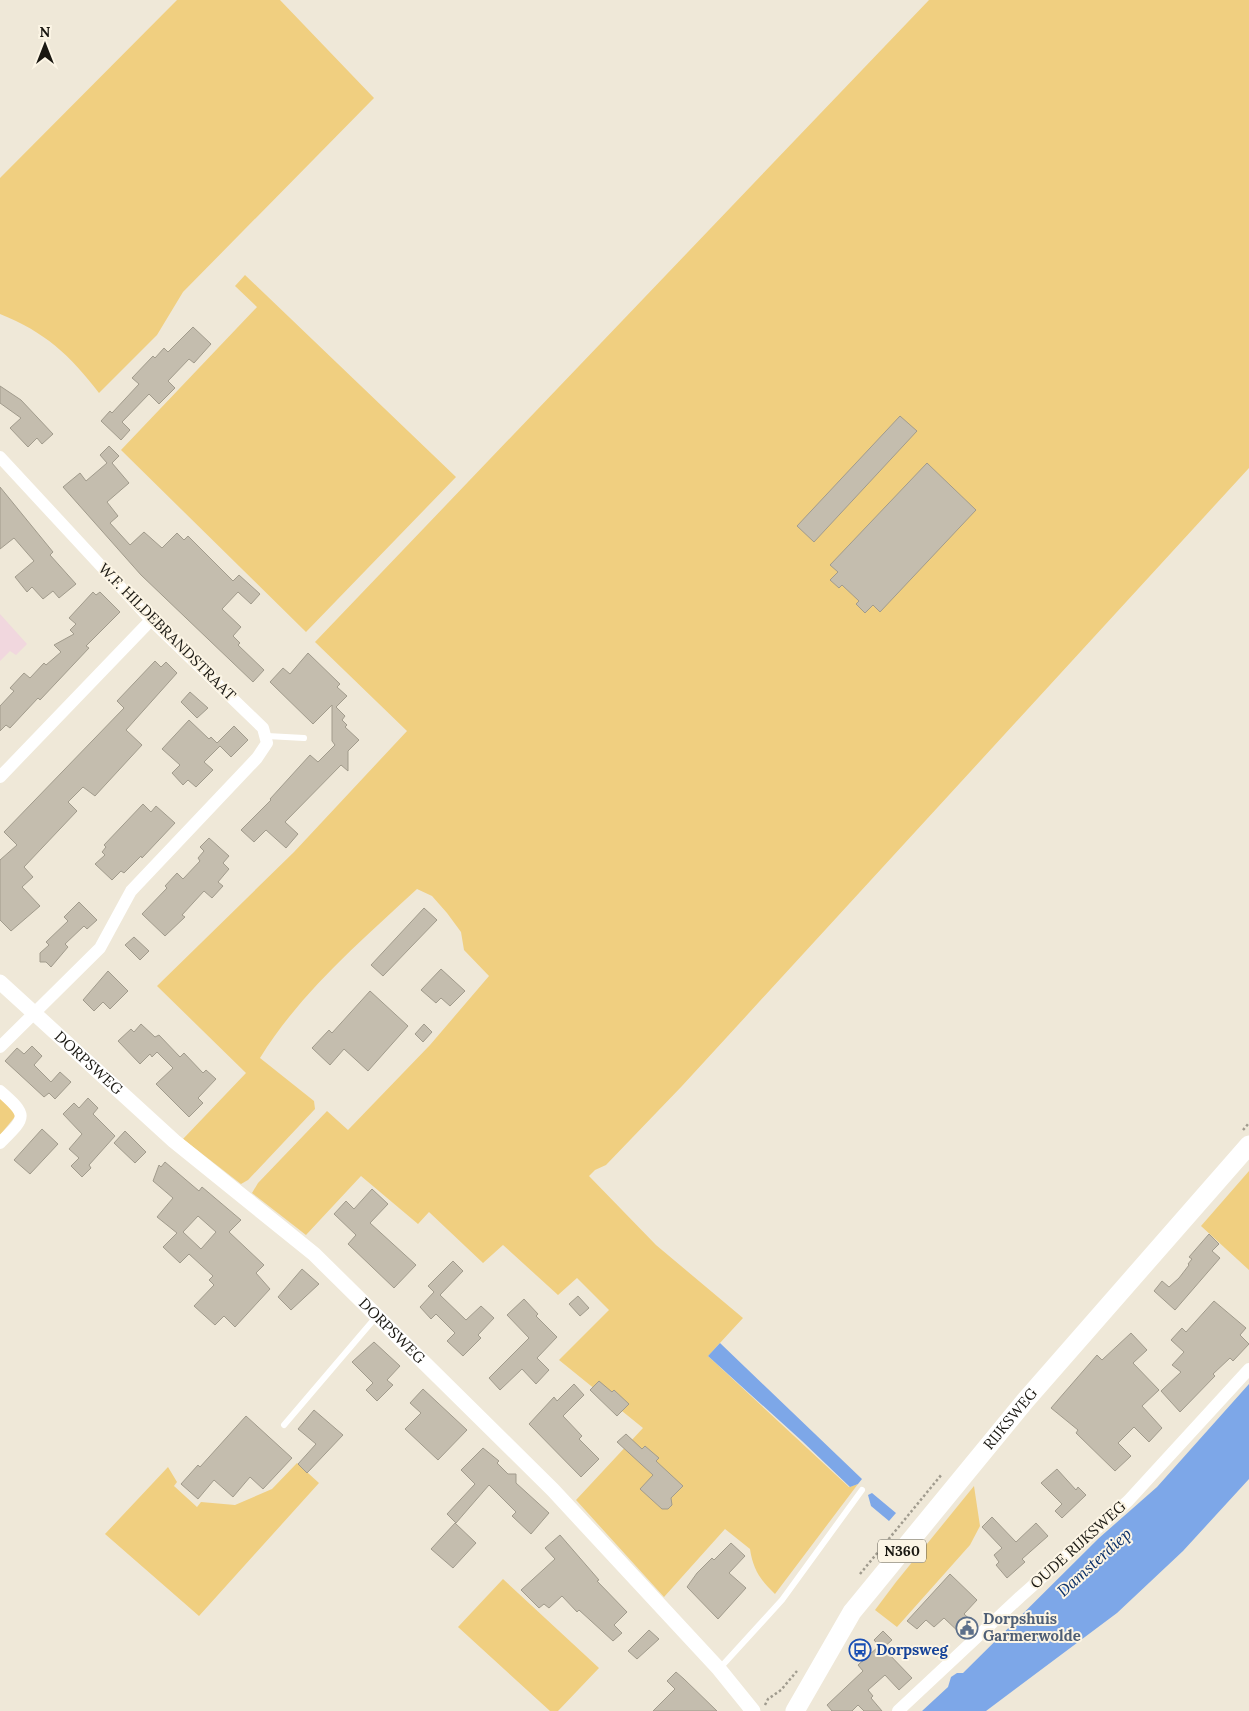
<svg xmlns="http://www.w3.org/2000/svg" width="1249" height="1711" viewBox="0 0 1249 1711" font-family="Lora,serif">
<rect width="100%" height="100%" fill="#efe8d8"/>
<path fill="#f1d7de" d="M0 614 27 644 16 655 10 651 0 661Z"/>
<path fill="#f0cf80" d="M177 0H280L374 98 183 292 157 335 99 393C70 355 45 332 0 314V178Z
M929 0H1249V468L682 1086 606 1165 595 1170 589 1176 656 1245 743 1318 708 1356 849 1487 858 1484 775 1594C760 1580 753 1569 750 1549L725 1529 664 1597 576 1500 643 1428 559 1360 609 1310 577 1278 558 1295 503 1245 483 1263 429 1212 418 1224 361 1176 306 1235 252 1193 258 1183 327 1111 348 1130 430 1045 489 976 464 950 461 932 447 913 432 896 417 889C362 940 299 994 260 1058L314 1101 315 1109 248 1180 241 1184 183 1139 246 1073 157 986 294 852 407 731 315 642Z
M245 275 456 477 306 632 121 450 257 307 235 286Z
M0 1098 18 1113 0 1135Z
M1249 1171V1270L1201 1226Z
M297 1463 319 1483 199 1616 105 1534 168 1467 177 1482 174 1486 197 1507 201 1502 235 1505 272 1489Z
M974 1486 980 1526 970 1545 897 1627 875 1610 896 1582Z
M503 1579 599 1668 558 1711H550L458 1627Z"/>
<path fill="#7da7e8" d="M720 1343 862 1479 858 1484 850 1487 802 1441 708 1356Z
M1249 1384V1479L1183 1551 1117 1613 986 1711H922L948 1687 951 1677 957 1673H963L1099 1538 1157 1487Z
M872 1493 896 1513 889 1521 871 1506 868 1495Z"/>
<path fill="#c4bdae" stroke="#a19b8c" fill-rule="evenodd" d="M193 327 211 344 194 363 189 359 168 381 175 388 159 404 149 394 122 422 130 430 121 440 101 421 110 411 112 413 139 384 132 378 153 356 155 358 164 348 168 352Z
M0 386 21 400 53 434 42 444 37 438 28 447 10 428 21 418 0 403Z
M900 416 917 431 814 542 797 526Z
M109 446 119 456 112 463 129 483 107 502 118 516 110 523 130 545 144 532 162 548 177 533 184 540 188 536 233 581 239 575 260 594 251 604 238 592 222 609 241 627 233 636 240 643 238 645 264 670 253 682 141 575 63 487 80 473 86 481 107 463 100 455Z
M927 463 976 510 880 612 873 605 865 613 856 604 859 601 842 585 839 588 830 580 838 572 830 565Z
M0 487 53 552 50 555 76 584 59 598 53 591 43 599 32 587 27 592 15 577 34 561 14 538 0 549Z
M93 592 96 595 100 592 120 612 86 646 89 648 40 700 38 698 10 728 6 725 0 731V706L14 691 10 688 24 673 30 678 44 663 46 665 61 652 54 645 74 634 70 630 76 624 69 618Z
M308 653 340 684 337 687 347 696 336 707 345 716 342 720 347 725 345 727 359 740 348 751V771L341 765 285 822 298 834 286 848 266 830 254 842 241 830 271 800 270 799 310 755 318 762 335 745 332 741V705L313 724 270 682 283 668 290 674Z
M155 661 161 667 166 662 177 673 126 730 142 745 95 796 83 787 68 802 77 811 24 867 33 877 22 887 40 906 11 931 0 920V860L17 845 4 832 124 708 117 701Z
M190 692 208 708 197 718 181 702Z
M189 720 209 739 211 737 217 743 234 726 248 740 231 757 220 746 204 762 213 770 196 787 188 780 183 785 172 773 180 765 162 749Z
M143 804 151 812 156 806 175 823 142 858 141 856 124 873 121 871 112 880 95 864 105 855 102 852 106 847 104 845Z
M209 838 229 856 223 863 229 869 218 882 223 886 212 898 204 891 182 915 185 917 165 936 142 914 167 888 165 886 177 873 183 879 200 861 198 858 204 851 200 847Z
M79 902 97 920 87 929 84 926 65 944 68 947 51 967 46 962H40V953L49 945 46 942 68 921 64 917Z
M424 908 437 920 383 976 371 965Z
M134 937 149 951 140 960 125 945Z
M441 969 465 991 450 1006 441 998 436 1003 421 990Z
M108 971 128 991 110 1009 103 1002 94 1011 83 1000Z
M370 991 408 1026 368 1071 344 1049 330 1065 312 1048 329 1030 332 1033Z
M141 1024 155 1037 159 1035 180 1057 184 1053 203 1073 206 1070 216 1079 198 1098 203 1103 189 1117 156 1084 173 1068 157 1052 152 1057 150 1054 140 1064 118 1041 131 1029 134 1032Z
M424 1024 432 1032 423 1042 415 1034Z
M32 1046 42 1056 34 1065 51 1082 60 1072 71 1082 55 1099 49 1093 44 1097 5 1061 17 1048 24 1054Z
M88 1098 98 1108 93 1114 115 1136 89 1165 91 1168 82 1177 71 1166 79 1158 69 1149 82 1134 63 1114 74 1103 79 1108Z
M42 1129 58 1144 30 1174 14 1160Z
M125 1131 146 1152 135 1163 114 1143Z
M165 1162 199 1191 202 1187 241 1220 229 1232 264 1265 256 1273 270 1289 235 1327 224 1316 215 1325 194 1306 214 1285 209 1280 213 1276 189 1254 180 1263 163 1247 177 1233 157 1217 173 1198 153 1181 159 1165 161 1167ZM198 1216 216 1232 201 1249 183 1232Z
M372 1189 388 1204 370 1223 416 1265 394 1288 348 1244 356 1235 334 1214 346 1201 354 1209Z
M1209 1234 1219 1244 1212 1251 1220 1258 1175 1310 1154 1291 1162 1281 1169 1287 1179 1278 1189 1265 1188 1264 1192 1259 1189 1257Z
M453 1261 463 1271 440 1295 466 1320 481 1306 494 1318 478 1335 481 1338 463 1356 447 1341 455 1333 436 1314 431 1319 420 1307 434 1292 428 1286Z
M302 1269 319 1284 291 1310 278 1297Z
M578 1296 589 1308 580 1316 569 1304Z
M524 1299 538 1314 536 1316 557 1337 537 1358 549 1370 536 1384 522 1369 500 1390 489 1378 529 1338 507 1315Z
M1214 1301 1246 1328 1240 1335 1249 1344 1233 1361 1230 1358 1213 1374 1215 1376 1180 1412 1161 1391 1181 1372 1172 1365 1184 1352 1171 1340 1182 1328 1186 1332Z
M1131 1333 1147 1350 1133 1363 1159 1390 1142 1406 1162 1428 1149 1442 1134 1427 1118 1443 1131 1456 1115 1471 1076 1433 1078 1430 1051 1408 1097 1355 1102 1360Z
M374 1342 400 1366 387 1380 393 1385 377 1401 366 1390 373 1383 352 1362Z
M599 1381 612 1392 614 1390 629 1404 617 1416 590 1390Z
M574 1384 584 1395 563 1416 582 1436 579 1439 599 1459 581 1477 529 1424 554 1397 557 1401Z
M423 1389 467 1430 438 1460 405 1429 421 1413 410 1403Z
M314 1410 343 1435 307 1473 298 1464 316 1444 298 1429Z
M246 1416 292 1458 263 1489 250 1477 233 1497 214 1480 198 1499 181 1484 198 1465 200 1467Z
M626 1434 642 1449 645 1446 659 1458 656 1461 683 1486 671 1498 672 1505 668 1509H662L640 1489 653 1475 617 1442Z
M483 1448 499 1461 497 1463 508 1474H516V1483L549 1513 531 1534 512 1516 516 1512 489 1485 456 1523 447 1514 475 1484 461 1470Z
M1057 1469 1076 1490 1078 1487 1086 1495 1062 1518 1055 1511 1062 1504 1041 1483Z
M992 1517 1016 1542 1036 1523 1048 1536 1022 1559 1025 1562 1007 1578 996 1565 999 1562 994 1555 1002 1548 982 1527Z
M455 1523 476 1543 453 1568 431 1549Z
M560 1535 599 1580 597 1581 627 1612 614 1625 622 1633 613 1641 579 1610 577 1612 562 1596 549 1608 544 1604 539 1608 521 1590 555 1559 545 1548Z
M731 1543 745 1556 729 1573 746 1588 718 1619 687 1587 697 1573 712 1558 714 1560Z
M950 1574 977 1600 964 1614 974 1623 963 1636 944 1618 934 1627 926 1620 917 1629 907 1621Z
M649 1630 659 1639 637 1659 628 1651Z
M883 1631 892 1640 883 1648 912 1678 899 1690 885 1675 868 1690 873 1696 871 1698 882 1711H864L858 1705 852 1711H832L827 1705 863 1671 858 1665 879 1646 874 1640Z
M676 1672 684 1679 717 1711H653L675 1689 667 1681Z"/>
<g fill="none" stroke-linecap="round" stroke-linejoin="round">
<path stroke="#a09b8e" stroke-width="2.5" stroke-dasharray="2.5 2.5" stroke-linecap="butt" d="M1243 1130 1249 1123
M860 1574 942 1474
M765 1705 768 1699 781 1690 797 1671"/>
<path stroke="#fff" stroke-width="6" d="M267 736 304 738
M284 1425 376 1317
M720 1668 782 1600 862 1490"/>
<path stroke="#fff" stroke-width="12" d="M0 457 151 620 263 728 267 743 257 758 131 891 100 948 0 1047
M0 777 151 620
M0 1091C29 1116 26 1117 0 1143
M898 1711 1020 1597 1128 1501 1249 1369"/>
<path stroke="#fff" stroke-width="15" id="s1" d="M0 982 174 1141 314 1254 553 1490 719 1669 753 1711"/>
<path stroke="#fff" stroke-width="19" id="s2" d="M795 1711 852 1612 1025 1401 1249 1145"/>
</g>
<defs>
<g id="civic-ring" transform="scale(1.125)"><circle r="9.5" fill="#fcf5e5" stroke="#5c6f8a" stroke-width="1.5"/><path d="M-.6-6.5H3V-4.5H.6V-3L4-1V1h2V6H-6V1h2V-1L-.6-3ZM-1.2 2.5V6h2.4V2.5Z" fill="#5c6f8a"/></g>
<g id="bus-ring" transform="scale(1.125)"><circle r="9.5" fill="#fcf5e5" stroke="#1a4fb4" stroke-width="1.5"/><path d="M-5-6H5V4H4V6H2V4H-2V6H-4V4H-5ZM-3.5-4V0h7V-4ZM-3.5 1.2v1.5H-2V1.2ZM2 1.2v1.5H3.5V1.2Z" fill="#1a4fb4"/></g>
</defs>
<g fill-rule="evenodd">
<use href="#civic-ring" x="967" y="1628"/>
<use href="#bus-ring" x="860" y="1650"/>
</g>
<g text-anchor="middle" stroke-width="4" stroke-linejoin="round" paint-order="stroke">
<rect fill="#fcf5e5" stroke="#5d5a51" stroke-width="1" x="878" y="1539.5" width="48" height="23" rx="4"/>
<g font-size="14" font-weight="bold" fill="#191711">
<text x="902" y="1556">N360</text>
</g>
<g font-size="15" fill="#191711" stroke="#fcf5e5">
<text transform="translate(167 632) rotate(45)" y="5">W.F. HILDEBRANDSTRAAT</text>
<text dy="5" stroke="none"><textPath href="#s1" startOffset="120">DORPSWEG</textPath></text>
<text dy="5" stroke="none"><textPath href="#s1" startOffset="525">DORPSWEG</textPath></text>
<text dy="5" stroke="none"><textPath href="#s2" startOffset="364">RIJKSWEG</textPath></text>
<text transform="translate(1078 1545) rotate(-42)" y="5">OUDE RIJKSWEG</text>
</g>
<g font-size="15" font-weight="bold" fill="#4e5e75" stroke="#fcf5e5" text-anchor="start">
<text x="983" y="1624">Dorpshuis<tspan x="983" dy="17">Garmerwolde</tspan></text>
</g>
<g font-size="15" font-weight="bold" fill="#164399" stroke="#fcf5e5" text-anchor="start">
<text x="876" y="1655">Dorpsweg</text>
</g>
<g font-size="16" font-style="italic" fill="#092f68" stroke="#fcf5e5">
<text transform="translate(1094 1562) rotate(-42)" y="6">Damsterdiep</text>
</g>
</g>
<g transform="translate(45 45)" stroke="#fcf5e5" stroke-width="4" paint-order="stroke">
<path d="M0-4L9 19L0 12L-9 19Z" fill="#191711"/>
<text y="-8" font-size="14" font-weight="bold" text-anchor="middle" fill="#191711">N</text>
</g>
</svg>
